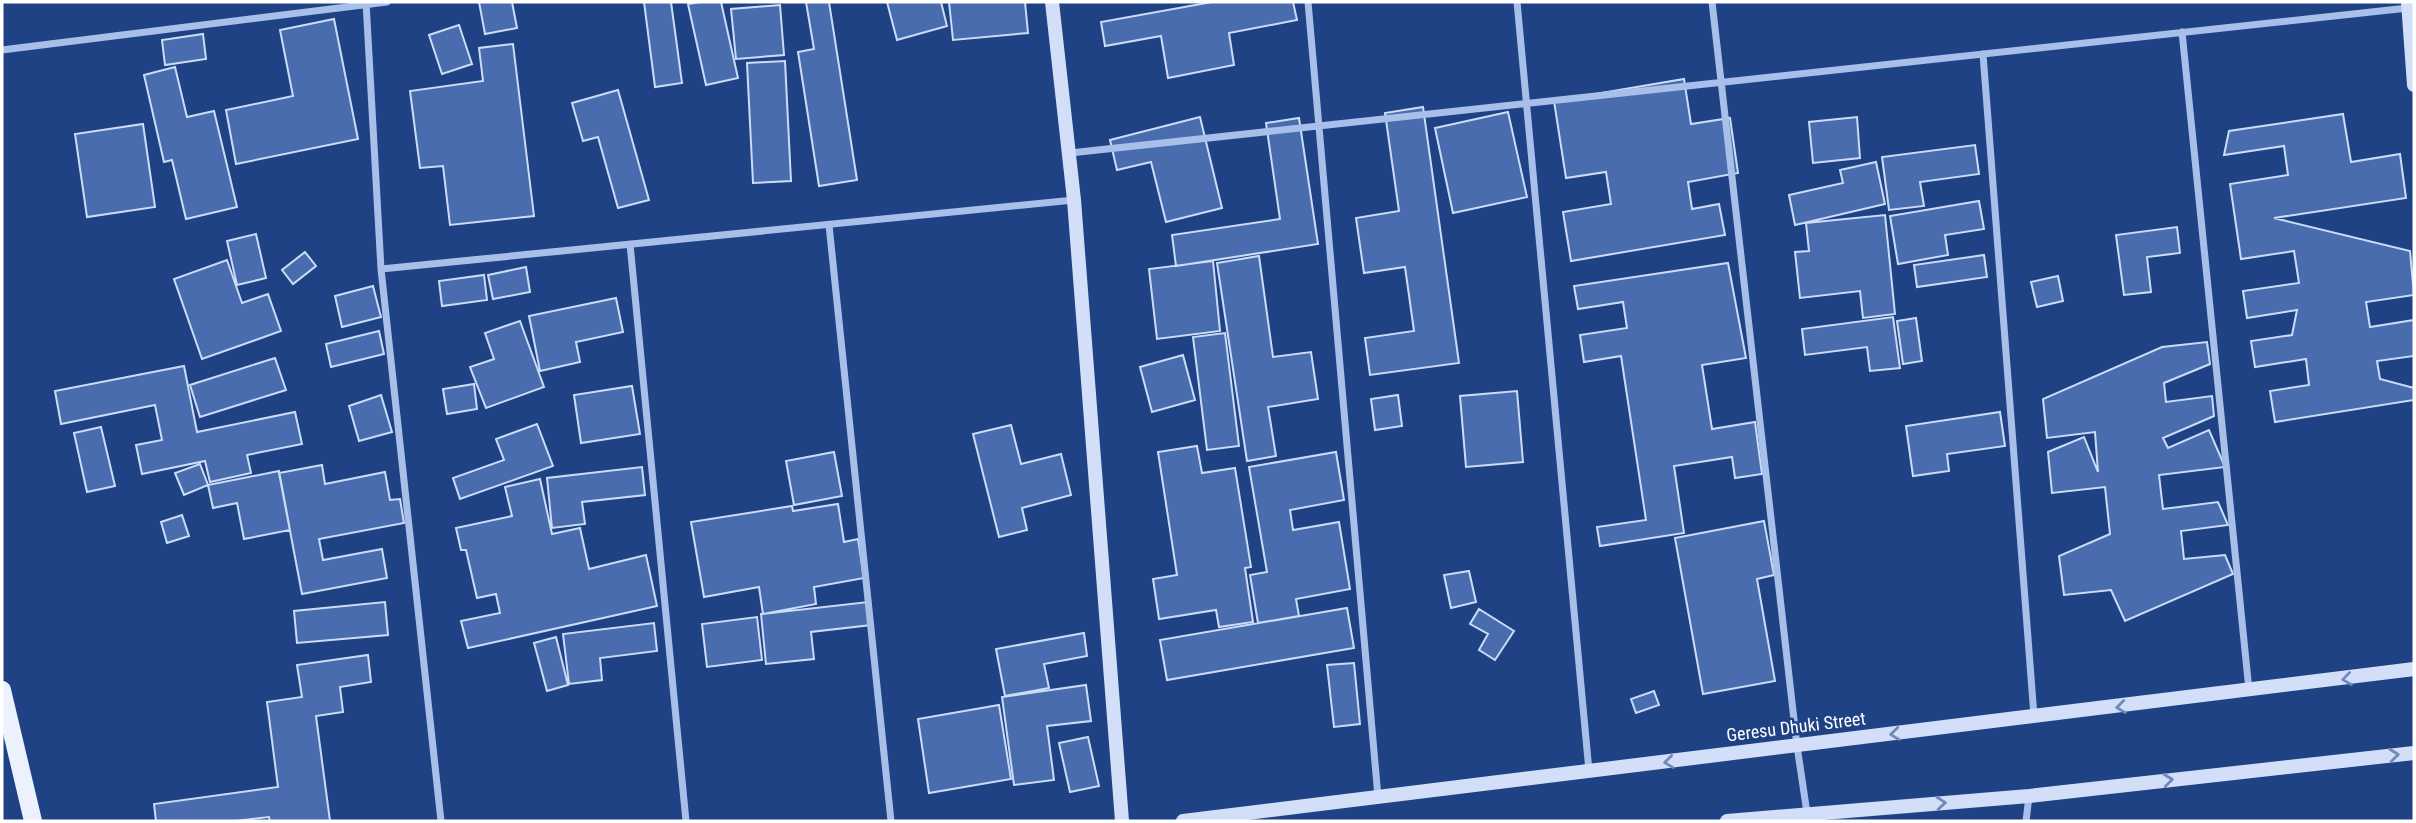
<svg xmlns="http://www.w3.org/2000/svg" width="2416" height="823" viewBox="0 0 2416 823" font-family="'Roboto Condensed',sans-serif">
<rect width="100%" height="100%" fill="#1f4285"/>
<path fill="#486cae" stroke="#ccdcf7" stroke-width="2" d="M479 2H512L517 28 485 34Z
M644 2H671L682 83 655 87Z
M701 2H721L738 78 706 85 688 4Z
M806 2H829L857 180 819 186 798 52 814 49Z
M887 2H941L947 26 897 40Z
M949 2H1025L1028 33 953 40Z
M1212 2H1293L1297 20 1229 33 1234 65 1168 78 1161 36 1105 46 1101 22Z
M780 5 784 55 736 59 731 9Z
M334 19 358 139 236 164 226 110 293 96 280 30Z
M459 25 472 64 442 74 429 35Z
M203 34 206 59 165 65 162 40Z
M513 44 534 216 450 225 443 166 420 168 410 91 483 81 479 48Z
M785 61 791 181 753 183 747 63Z
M175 67 187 117 214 111 237 207 186 219 172 160 164 162 144 75Z
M1684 79 1691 124 1730 118 1738 173 1688 182 1692 209 1719 204 1725 235 1571 261 1563 212 1611 204 1606 172 1566 178 1554 101Z
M618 90 649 200 618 208 598 137 583 141 572 103Z
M1423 107 1459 363 1370 375 1365 338 1414 331 1405 267 1364 273 1356 218 1399 211 1385 113Z
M1508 112 1527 197 1453 213 1435 128Z
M2343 114 2351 162 2400 154 2406 198 2274 218 2410 251 2414 295 2366 302 2370 327 2414 320V356L2377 361 2380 379 2414 388V400L2275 422 2270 391 2309 385 2306 359 2255 367 2251 341 2292 335 2297 310 2247 318 2243 291 2299 283 2294 251 2241 259 2230 184 2288 175 2284 146 2224 155 2229 131Z
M1200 117 1222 208 1166 222 1151 162 1117 170 1110 140Z
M1857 117 1860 158 1813 163 1809 122Z
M1299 118 1318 244 1176 266 1172 235 1280 219 1266 123Z
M143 124 155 207 87 217 75 134Z
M1975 145 1979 174 1920 182 1924 206 1889 210 1882 157Z
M1876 162 1885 204 1795 225 1789 195 1843 183 1840 170Z
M1979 201 1984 229 1945 235 1948 255 1898 264 1890 216Z
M1885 215 1895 314 1863 318 1860 291 1800 298 1795 252 1809 251 1806 223Z
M2177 227 2180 253 2147 257 2151 292 2124 295 2116 235Z
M256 234 266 278 237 285 227 241Z
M305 252 316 266 293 284 282 270Z
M1984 255 1987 277 1917 287 1914 265Z
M1259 256 1273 357 1311 352 1318 399 1268 407 1276 456 1247 461 1217 263Z
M227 260 242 303 268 294 281 331 202 359 174 279Z
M1213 261 1220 331 1157 339 1149 269Z
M1728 263 1746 358 1702 365 1712 429 1755 422 1762 474 1735 478 1732 457 1674 466 1684 533 1600 546 1597 527 1646 520 1621 356 1584 362 1580 335 1627 328 1623 302 1578 309 1574 286Z
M526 267 530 292 493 299 488 275Z
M484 275 487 300 442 306 439 281Z
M2058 276 2063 301 2037 307 2031 282Z
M373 286 381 317 342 327 335 296Z
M616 298 623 332 576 342 580 362 540 371 529 316Z
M1893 317 1900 368 1870 371 1867 347 1805 355 1802 329Z
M1916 318 1922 361 1903 364 1897 321Z
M520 321 544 387 486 408 470 367 494 359 485 333Z
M379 331 384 354 331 367 326 344Z
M1225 333 1239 446 1207 450 1193 337Z
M2207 342 2210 364 2164 383 2166 402 2212 396 2214 416 2163 438 2168 448 2209 430 2225 467 2159 475 2163 509 2218 502 2228 525 2181 531 2184 559 2225 555 2233 574 2125 621 2111 590 2064 595 2059 556 2110 534 2105 487 2052 493 2048 452 2084 437 2098 472 2095 432 2047 438 2043 399 2162 347Z
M1183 355 1195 400 1152 412 1140 367Z
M275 358 286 390 200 417 190 385Z
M184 366 197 432 295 412 302 444 247 455 251 473 210 482 205 461 142 474 136 445 162 440 155 405 61 424 55 391Z
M474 384 477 409 447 414 443 389Z
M632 386 640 434 581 443 574 395Z
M1517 391 1523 462 1466 467 1460 396Z
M381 395 392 432 359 441 349 406Z
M1398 395 1402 426 1375 430 1371 399Z
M2000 412 2005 446 1947 454 1949 471 1913 476 1906 426Z
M537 424 553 466 460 499 453 478 504 460 496 439Z
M1011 425 1021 464 1061 454 1071 495 1022 508 1027 530 999 537 973 434Z
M101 427 115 486 87 492 74 433Z
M1197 446 1202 473 1235 468 1251 567 1245 568 1253 622 1219 627 1216 610 1159 619 1153 579 1177 575 1158 452Z
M834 452 842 496 794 505 786 461Z
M1336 452 1344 500 1290 510 1293 530 1339 522 1350 589 1296 599 1299 616 1258 623 1250 575 1267 572 1249 467Z
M200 464 208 485 184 495 175 473Z
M322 465 325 484 385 472 390 500 400 499 404 523 319 539 323 560 382 549 387 578 302 594 279 473Z
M642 467 645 495 582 502 585 524 552 528 547 478Z
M279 471 290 530 244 539 237 503 213 508 208 485Z
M540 479 552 534 580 528 589 569 646 555 657 606 468 648 461 621 500 613 496 594 477 598 466 550H461L456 528 512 516 505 487Z
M838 504 844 542 858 539 864 578 814 587 816 604 763 614 759 587 704 597 691 522 792 506 793 511Z
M182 515 189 536 167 543 161 522Z
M1764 521 1774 575 1757 579 1775 681 1703 694 1675 538Z
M1469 571 1476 602 1451 608 1444 575Z
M385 602 388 635 297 643 294 611Z
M868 602 871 625 811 632 814 659 766 664 761 614Z
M1347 608 1354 648 1167 680 1160 640Z
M1479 609 1514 631 1495 660 1479 650 1488 634 1470 624Z
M757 617 762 660 707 667 702 624Z
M654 623 657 651 600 658 602 680 569 684 563 634Z
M1084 633 1087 656 1044 664 1049 688 1005 696 996 649Z
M556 637 568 685 547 691 534 643Z
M368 655 371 682 340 687 343 712 316 716 330 821H270L269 817 236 821H156L154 804 278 787 267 702 302 697 297 665Z
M1354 663 1360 724 1334 727 1327 665Z
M1086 685 1091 721 1047 726 1054 780 1014 785 1002 697Z
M1654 691 1659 705 1636 713 1631 699Z
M999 705 1011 779 929 793 918 719Z
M1088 737 1099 786 1070 792 1059 743Z"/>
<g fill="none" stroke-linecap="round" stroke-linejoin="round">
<path stroke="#a8bfea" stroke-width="7" d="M366 2 381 269 441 821
M1308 2 1378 797
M1517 2 1589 771
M1712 2 1797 746 1807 813
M2182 32 2249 690
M2 50 387 2
M1983 54 2034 716
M1070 153 2408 8
M829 225 891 821
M630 244 686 821
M381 269 1074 200
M2026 821 2029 796"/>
<path stroke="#d3dff8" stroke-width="14" d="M1052 2 1074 200 1122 821
M2408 2 2414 85
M1183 821 2414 669
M1727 821 2029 796 2414 753"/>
<path stroke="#ecf1fe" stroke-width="18" d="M2 690 33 821"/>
</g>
<defs><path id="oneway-chevron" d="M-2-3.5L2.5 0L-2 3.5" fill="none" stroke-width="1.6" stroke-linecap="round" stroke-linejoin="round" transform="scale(1.75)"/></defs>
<g stroke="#7089b9">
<use href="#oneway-chevron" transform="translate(2347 679) rotate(172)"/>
<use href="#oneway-chevron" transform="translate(2121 707) rotate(173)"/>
<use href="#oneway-chevron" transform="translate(1895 734) rotate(173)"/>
<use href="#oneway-chevron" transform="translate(2394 755) rotate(-6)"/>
<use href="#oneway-chevron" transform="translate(1669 762) rotate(173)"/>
<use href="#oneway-chevron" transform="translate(2168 780) rotate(-6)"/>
<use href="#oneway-chevron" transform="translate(1941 803) rotate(-5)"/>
</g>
<g text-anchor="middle" stroke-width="5" stroke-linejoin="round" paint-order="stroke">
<g font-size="18" fill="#fff" stroke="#1f4285">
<text transform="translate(1796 727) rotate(-7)" y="6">Geresu Dhuki Street</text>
</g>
</g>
<rect width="2416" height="823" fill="none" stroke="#ffffff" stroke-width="7"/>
</svg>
